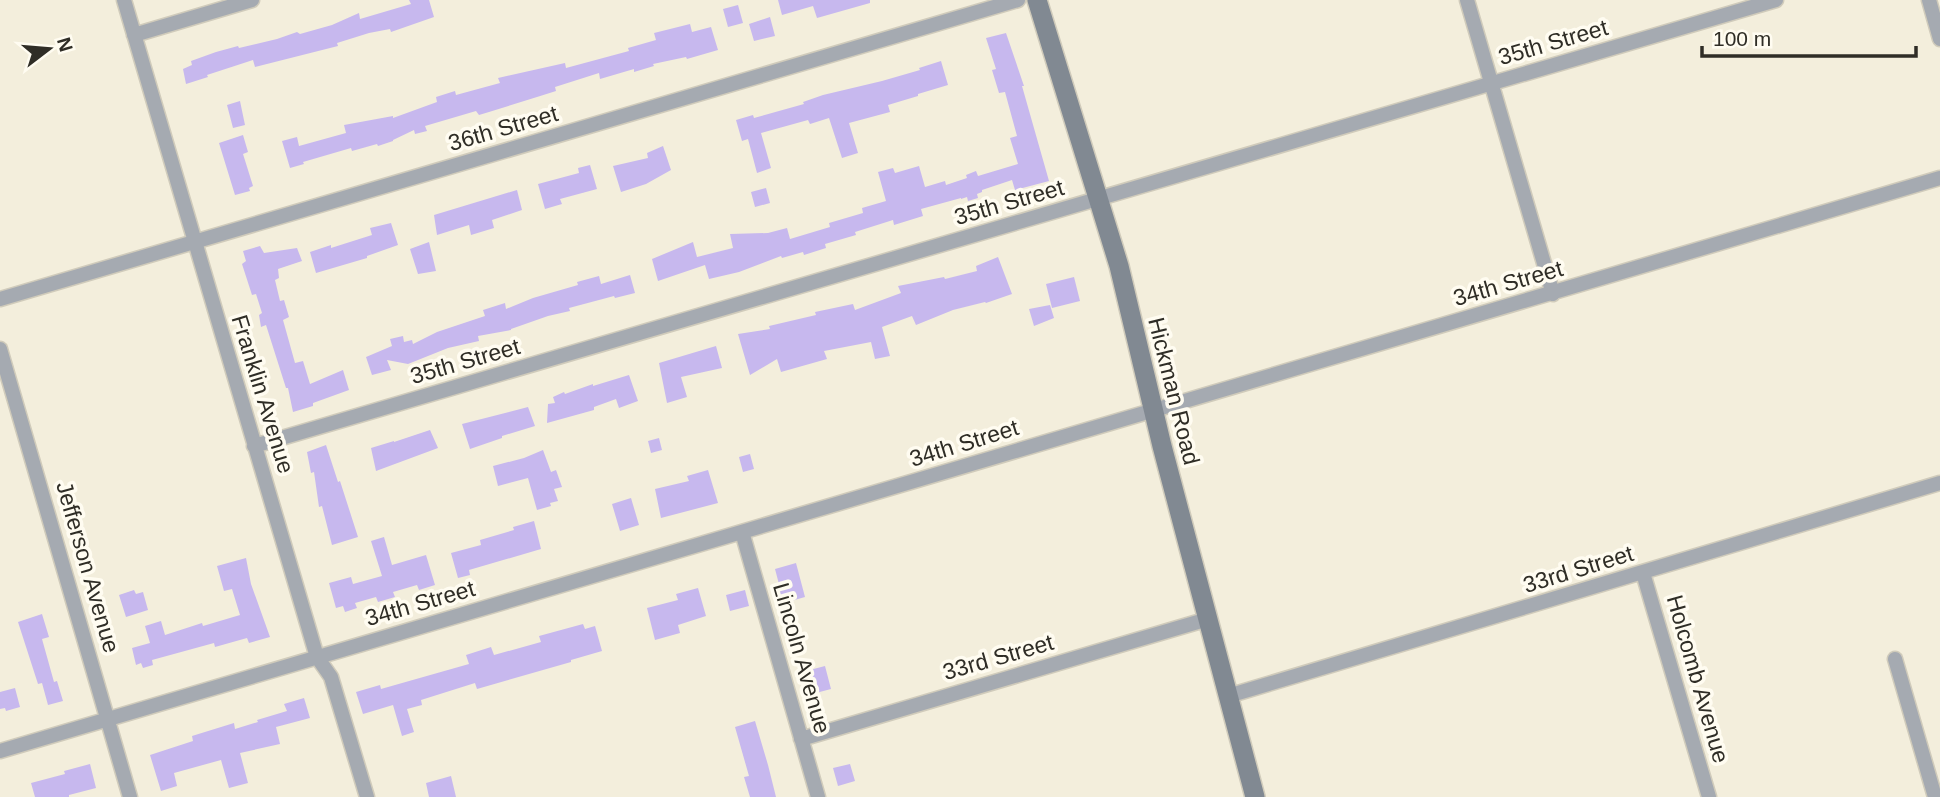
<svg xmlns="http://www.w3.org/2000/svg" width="1940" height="797" viewBox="0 0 1940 797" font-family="Helvetica,sans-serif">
<rect width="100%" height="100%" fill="#f3eedc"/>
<path fill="#c7b8ee" d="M409 0H429L434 17 391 32 390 29 369 33 337 43 338 46 255 67 253 60 207 75 208 77 186 84 183 69 192 65 191 61 216 52 238 46 239 48 277 39 297 32 300 34 332 25 359 13 360 19 411 4Z
M778 0H870V3L817 18 813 6 782 15Z
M738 5 743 23 728 27 723 9Z
M770 17 775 36 754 41 749 24Z
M690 24 692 32 711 27 718 50 687 59 686 57 653 64 654 66 634 72V69L600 79 599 73 555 87 556 91 537 97 489 112 479 115 476 111 425 126 427 131 415 134 414 130 393 140V141L378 146 377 144 352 151 351 148 303 162 304 164 290 168 282 141 297 137 299 146 346 133 344 125 393 116V118L437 102 436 97 455 91 456 95 500 83 498 78 565 63 566 68 629 51 628 48 656 40 654 33Z
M1006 33 1024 86H1022L1049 181 1015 190 1012 180 982 190V192L977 194 978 198 968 201 967 197 961 199V198L921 209 923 216 894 225 893 220 855 232 856 235 825 244 826 248 804 255 803 252 782 258 781 256 739 272 709 279 705 265 658 281 652 259 693 242 697 257 733 248 730 234 768 233 787 228 790 239 830 227 829 223 863 213 862 208 886 201 878 172 893 168 895 173 919 166 925 187 945 181 946 185 967 178 966 175 976 171 978 176 1018 164 1010 138 1017 136 1005 92 999 93 992 70 996 69 986 38Z
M941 61 948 85 918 94V96L888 105 890 112 849 123 858 153 842 158 829 118 810 124 808 120 761 133 771 168 757 173 748 139 742 141 736 120 753 115 754 118 804 104 803 102 823 95 882 81 920 70 919 68Z
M240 101 245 125 233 128 227 105Z
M243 135 248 152 243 154 253 186 249 188 250 191 235 195 219 143Z
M663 146 671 170 646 184 621 192 613 166 648 158 647 153Z
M590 165 597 189 560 199 562 204 545 209 538 184 579 173 578 168Z
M766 188 770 203 755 207 751 192Z
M517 190 522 210 492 220 494 228 471 235 469 225 437 235 434 215Z
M391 223 398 245 367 256V258L316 273 310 252 331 245V248L372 235 370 228Z
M429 242 436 271 418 274 410 249Z
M260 246 264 253 297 248 302 261 278 269 279 278 275 280 280 301 284 300 289 317 283 320 295 363 303 361 310 384 343 370 349 390 313 403V406L293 412 288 388H286L266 325 261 327 259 315 262 313 256 294 252 295 242 264 246 261 243 251Z
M998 257 1012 294 986 303 985 302 953 310 916 325 912 316 882 327 890 356 875 359 871 342 824 351 827 359 781 372 777 359 750 375 738 334 770 329 769 326 816 315 815 312 853 304 855 310 901 293 898 286 944 277 945 279 977 271 976 266Z
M630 275 635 293 615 298 614 296 569 308 570 311 548 316 511 329V330L478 336 479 341 448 348 408 364 387 360 391 370 372 375 366 357 392 346 390 339 403 336 404 342 412 340 413 344 437 332 485 316 483 310 505 303 506 309 533 298 578 285 577 282 599 276 601 284Z
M1074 277 1080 301 1052 308 1046 284Z
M1050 305 1054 318 1034 326 1029 309Z
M716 346 722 368 681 377 687 397 667 403 659 363Z
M629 375 638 401 619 408 616 399 594 407V410L547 423 548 404 555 403 553 397 564 392 565 394 593 384V386Z
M528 407 535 426 502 436V438L470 449 462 424Z
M430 430 438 448 376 471 371 448 394 441V442Z
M659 438 662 450 651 453 648 441Z
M326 445 338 482 340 481 358 537 332 545 322 506 319 507 314 472 311 473 307 452Z
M543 450 551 472 556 470 562 487 554 489 558 501 550 503 551 506 537 510 528 478 498 486 493 466 524 458Z
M750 454 754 469 743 472 739 457Z
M708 470 718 503 661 518 655 489 689 481 687 476Z
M631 498 639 525 620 531 612 504Z
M534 521 541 549 469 570 470 575 458 578 451 553 481 545 480 540 514 530 513 527Z
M384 537 392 565 426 555 435 585 419 590 417 585 393 592 395 597 378 602 376 597 355 603 357 608 345 612 343 606 336 608 329 583 351 577 353 584 382 576 371 541Z
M246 558 251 584 270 637 249 643 247 638 215 647 214 643 152 660 153 665 143 668 141 663 136 665 132 648 150 643 145 626 161 621 165 635 202 623 203 626 240 615 232 589 224 591 217 566Z
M796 563 805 597 777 605 773 590 780 588 775 569Z
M698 588 706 616 678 625 680 633 655 640 647 608 678 600 676 594Z
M134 590 136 594 143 592 148 610 126 617 119 595Z
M745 590 749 606 730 611 726 595Z
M42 614 49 637 42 639 54 682 57 681 63 701 48 705 42 683 38 684 18 622Z
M583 624 585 629 595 626 602 651 571 660V662L477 689 475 683 421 700 422 705 407 709 414 732 402 736 393 705 363 714 356 692 380 685 381 689 469 664 466 655 491 647 494 655 541 642 539 636Z
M825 666 831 689 812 694 806 671Z
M15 688 20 707 6 711 5 708 0 709V692Z
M304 698 310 718 276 727 280 744 240 753 248 783 229 788 221 760 174 773 177 786 161 791 150 755 193 741 192 736 234 723 235 729 258 722 257 720 287 711 284 704Z
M755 721 768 765 776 797H750L744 777 749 776 735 727Z
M90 764 96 788 69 795V797H35L31 783 65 774 64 771Z
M850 764 855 781 838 786 833 768Z
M451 776 456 797H429L426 783Z"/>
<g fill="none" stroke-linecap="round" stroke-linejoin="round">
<g stroke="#d0cbbb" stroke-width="17">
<path id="minor" d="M124 0 317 657 331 677 367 797
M1467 0 1553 294
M1929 0 1940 39
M134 35 252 0
M0 299 1018 0
M0 349 130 797
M254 446 1776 0
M742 532 818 797
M1643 573 1709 797
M1895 659 1935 797
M1228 696 1940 483
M801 739 1208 619
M0 751 1940 178"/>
</g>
<g stroke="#d0cbbb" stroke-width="22">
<path id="secondary" d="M1037 0 1119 266 1162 446 1255 797"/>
</g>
<use href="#minor" stroke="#a5aab1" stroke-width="14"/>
<use href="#secondary" stroke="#818992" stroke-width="19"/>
</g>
<g text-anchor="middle" stroke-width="7" stroke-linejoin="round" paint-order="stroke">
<g font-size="23" fill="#2f2d26" stroke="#fffcf1">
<text transform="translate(1553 42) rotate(-16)" y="8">35th Street</text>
<text transform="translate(503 128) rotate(-16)" y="8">36th Street</text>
<text transform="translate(1009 202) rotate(-16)" y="8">35th Street</text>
<text transform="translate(1508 283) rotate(-16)" y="8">34th Street</text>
<text transform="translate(465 361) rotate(-16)" y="8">35th Street</text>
<text transform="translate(1174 391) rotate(76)" y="8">Hickman Road</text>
<text transform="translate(263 394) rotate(73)" y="8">Franklin Avenue</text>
<text transform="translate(964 443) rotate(-17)" y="8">34th Street</text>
<text transform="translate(88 567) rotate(74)" y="8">Jefferson Avenue</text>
<text transform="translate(1578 569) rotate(-17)" y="8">33rd Street</text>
<text transform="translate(420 603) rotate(-16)" y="8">34th Street</text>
<text transform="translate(998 657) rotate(-16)" y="8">33rd Street</text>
<text transform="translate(802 658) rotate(74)" y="8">Lincoln Avenue</text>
<text transform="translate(1698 679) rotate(74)" y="8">Holcomb Avenue</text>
</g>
</g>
<g transform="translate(49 49) rotate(74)" stroke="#fffcf1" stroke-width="5" paint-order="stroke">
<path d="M0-5L12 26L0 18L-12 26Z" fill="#2f2d26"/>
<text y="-10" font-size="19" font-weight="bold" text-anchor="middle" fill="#2f2d26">N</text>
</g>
<path d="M1702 46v10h214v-10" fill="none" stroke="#2f2d26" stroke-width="3.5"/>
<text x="1713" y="46" font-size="21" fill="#2f2d26" stroke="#fffcf1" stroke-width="5" paint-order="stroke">100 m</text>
</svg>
